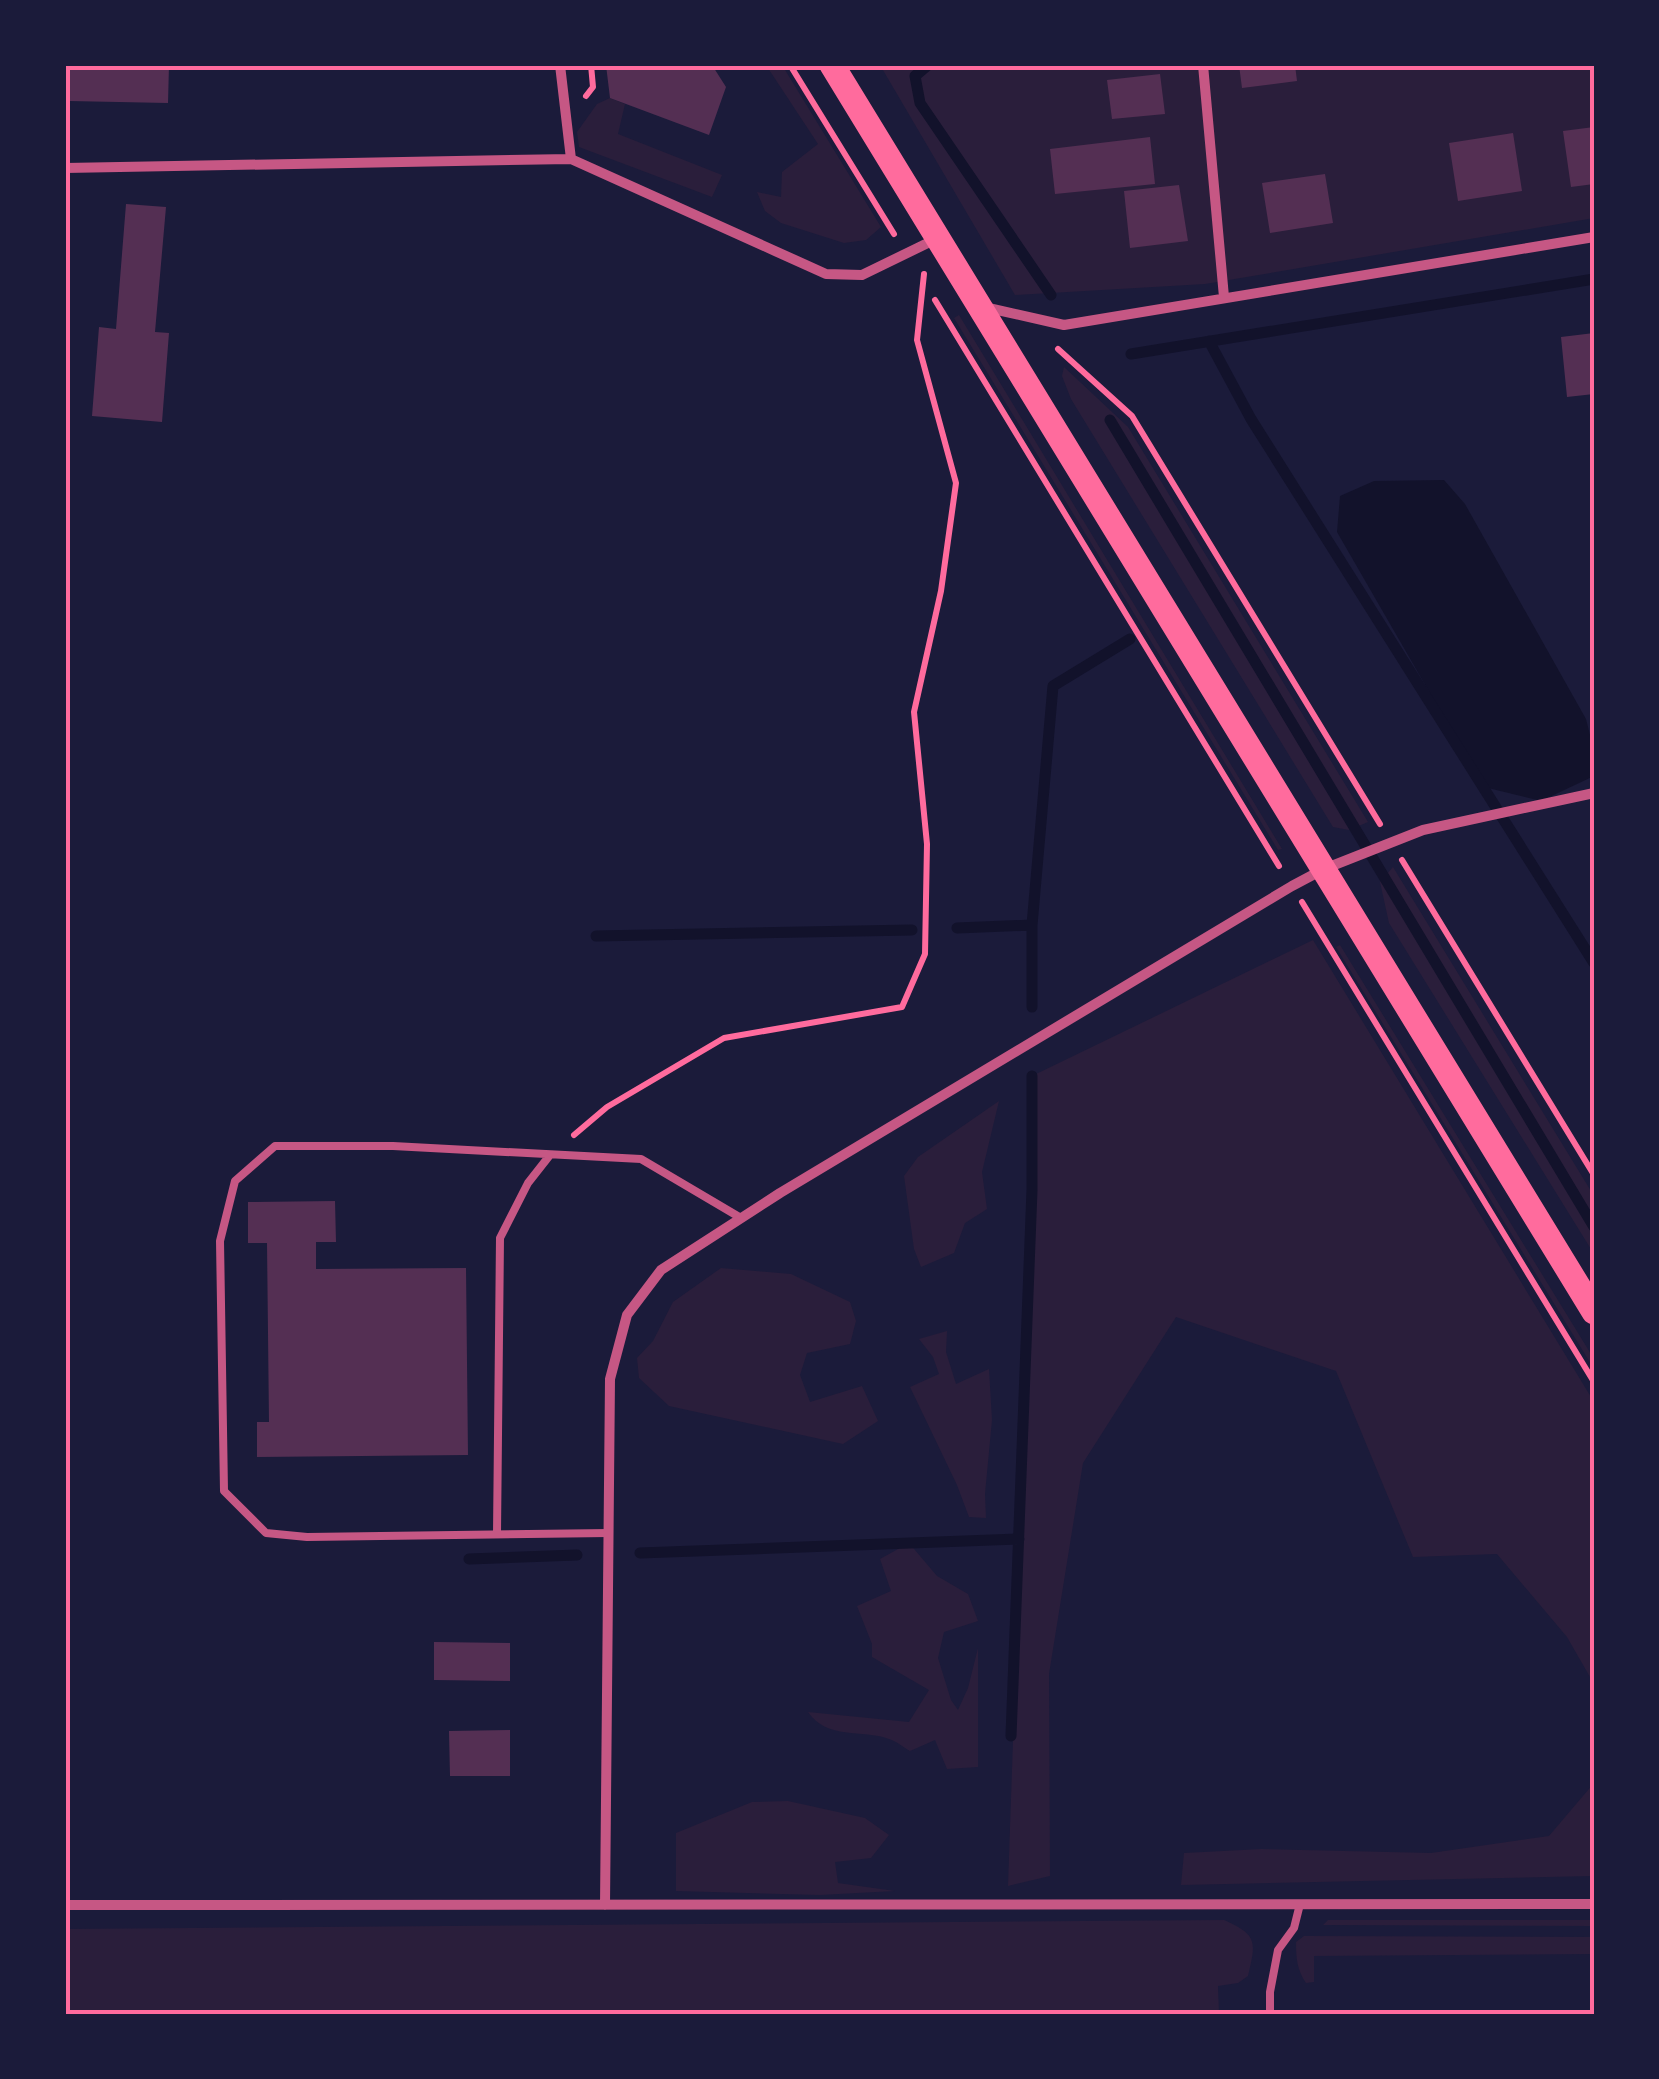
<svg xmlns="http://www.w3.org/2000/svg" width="1659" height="2079" viewBox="0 0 1659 2079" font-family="Quicksand,sans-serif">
<rect width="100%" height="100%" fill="#1b1b3a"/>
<path fill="#2a1e3b" d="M766 65H782L881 227 866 240 844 243 781 223 765 211 757 192 781 197 782 172 818 144Z
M880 65H1594V218L1205 284 1015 295Z
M610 98 625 104 618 134 722 175 712 197 579 147 577 132 597 104Z
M959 315 1282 849 1278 850 954 318Z
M1064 367 1128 427 1368 822 1349 830 1333 827 1071 399 1062 376Z
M1393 867 1594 1196V1254L1389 923 1380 882Z
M1313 940 1594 1402V1719L1590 1677 1567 1637 1497 1554 1413 1557 1336 1371 1176 1317 1083 1463 1049 1674 1050 1876 1008 1886 1032 1190V1076Z
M1340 945 1594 1359V1369L1336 947Z
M999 1101 982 1172 987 1209 965 1223 954 1253 921 1267 914 1249 904 1176 918 1157Z
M721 1268 791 1274 850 1302 856 1321 850 1344 807 1353 800 1375 810 1402 862 1386 878 1421 843 1444 669 1406 639 1378 637 1358 653 1341 673 1302Z
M947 1331 946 1352 956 1384 989 1369 992 1420 985 1494 986 1518 969 1517 957 1485 910 1387 939 1374 933 1357 919 1339Z
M909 1543 937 1576 968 1594 978 1621 944 1632 938 1658 951 1700 958 1710 968 1688 978 1648V1767L947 1769 935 1740 910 1751C903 1747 896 1741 889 1739 862 1729 827 1740 808 1712L909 1722 929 1690 872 1657V1644L857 1606 891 1591 880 1559Z
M1594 1783V1876L1181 1885 1184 1853 1262 1849 1431 1853 1549 1836Z
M788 1801 865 1818 889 1835 871 1858 835 1862 838 1883 895 1891 820 1895 676 1891V1833L752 1802Z
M1224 1920C1258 1935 1256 1942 1248 1976L1238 1983 1218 1986 1219 2014H65V1929Z
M1328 1920H1594V1926L1323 1925Z
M1304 1936 1594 1937V1954L1314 1956V1982L1306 1983C1297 1970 1296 1958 1296 1942Z"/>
<path fill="#12122b" d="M1444 480 1465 504 1586 719 1594 751V776L1541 801 1484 787 1337 532 1340 496 1374 481Z"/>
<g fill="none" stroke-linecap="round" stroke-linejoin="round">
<path stroke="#12122b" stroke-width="11" d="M928 65 915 76 920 103 1051 295
M1209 341 1251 419 1594 963
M1131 354 1594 279
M1110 420 1594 1227
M957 928 1032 925
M596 936 912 930
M1032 1007V925L1053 686 1130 639
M640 1553 1019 1539
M469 1559 577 1555
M1011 1736 1032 1190V1076"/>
</g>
<path fill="#542f53" d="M70 65H169L168 103 69 101Z
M606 65H712L726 87 709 135 610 98Z
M1239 65H1295L1297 81 1242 88Z
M1160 74 1165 114 1112 119 1107 80Z
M1594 127V184L1571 187 1563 131Z
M1513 133 1522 191 1458 201 1449 143Z
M1150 137 1155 184 1055 194 1050 149Z
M1325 174 1333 223 1270 233 1262 183Z
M1179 185 1188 241 1130 248 1124 191Z
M126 204 166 207 155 332 169 333 162 422 92 416 99 327 116 329Z
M1594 333V394L1567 397 1561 337Z
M335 1201 336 1242H316V1269L466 1268 468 1455 257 1457V1422H269L267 1243H248V1202Z
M434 1642 510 1643V1681L434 1680Z
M510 1730V1776H450L449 1731Z"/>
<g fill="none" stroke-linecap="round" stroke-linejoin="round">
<path stroke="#ff6b9d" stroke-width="6" d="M790 65 894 234
M586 96 593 87 591 65
M935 300 1279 866
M1058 349 1132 416 1380 824
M1402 860 1594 1175
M1302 902 1594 1382
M574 1135 607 1107 724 1038 902 1007 925 954 927 844 914 712 941 591 956 483 917 340 924 274"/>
<path stroke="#c65784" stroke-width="8" d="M609 1533 307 1537 266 1533 224 1491 220 1241 235 1181 275 1146H393L641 1159 741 1218
M497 1534 500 1238 528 1183 550 1155
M1270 2014V1992L1278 1950 1294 1928 1300 1904"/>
<path stroke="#c65784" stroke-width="10" d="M560 65 571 159
M1203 65 1224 297
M65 168 571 159 826 274 862 275 936 239
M984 307 1064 325 1594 237
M65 1905 1594 1904
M605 1905 610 1379 627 1315 661 1270 780 1193 1292 886 1324 869 1423 830 1594 793"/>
<path stroke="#ff6b9d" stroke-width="25" d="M832 65 1594 1312"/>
</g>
<rect width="1659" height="2079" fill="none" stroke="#1b1b3a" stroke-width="135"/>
<rect x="68" y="68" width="1524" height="1944" fill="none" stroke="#ff6b9d" stroke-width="4"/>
</svg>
